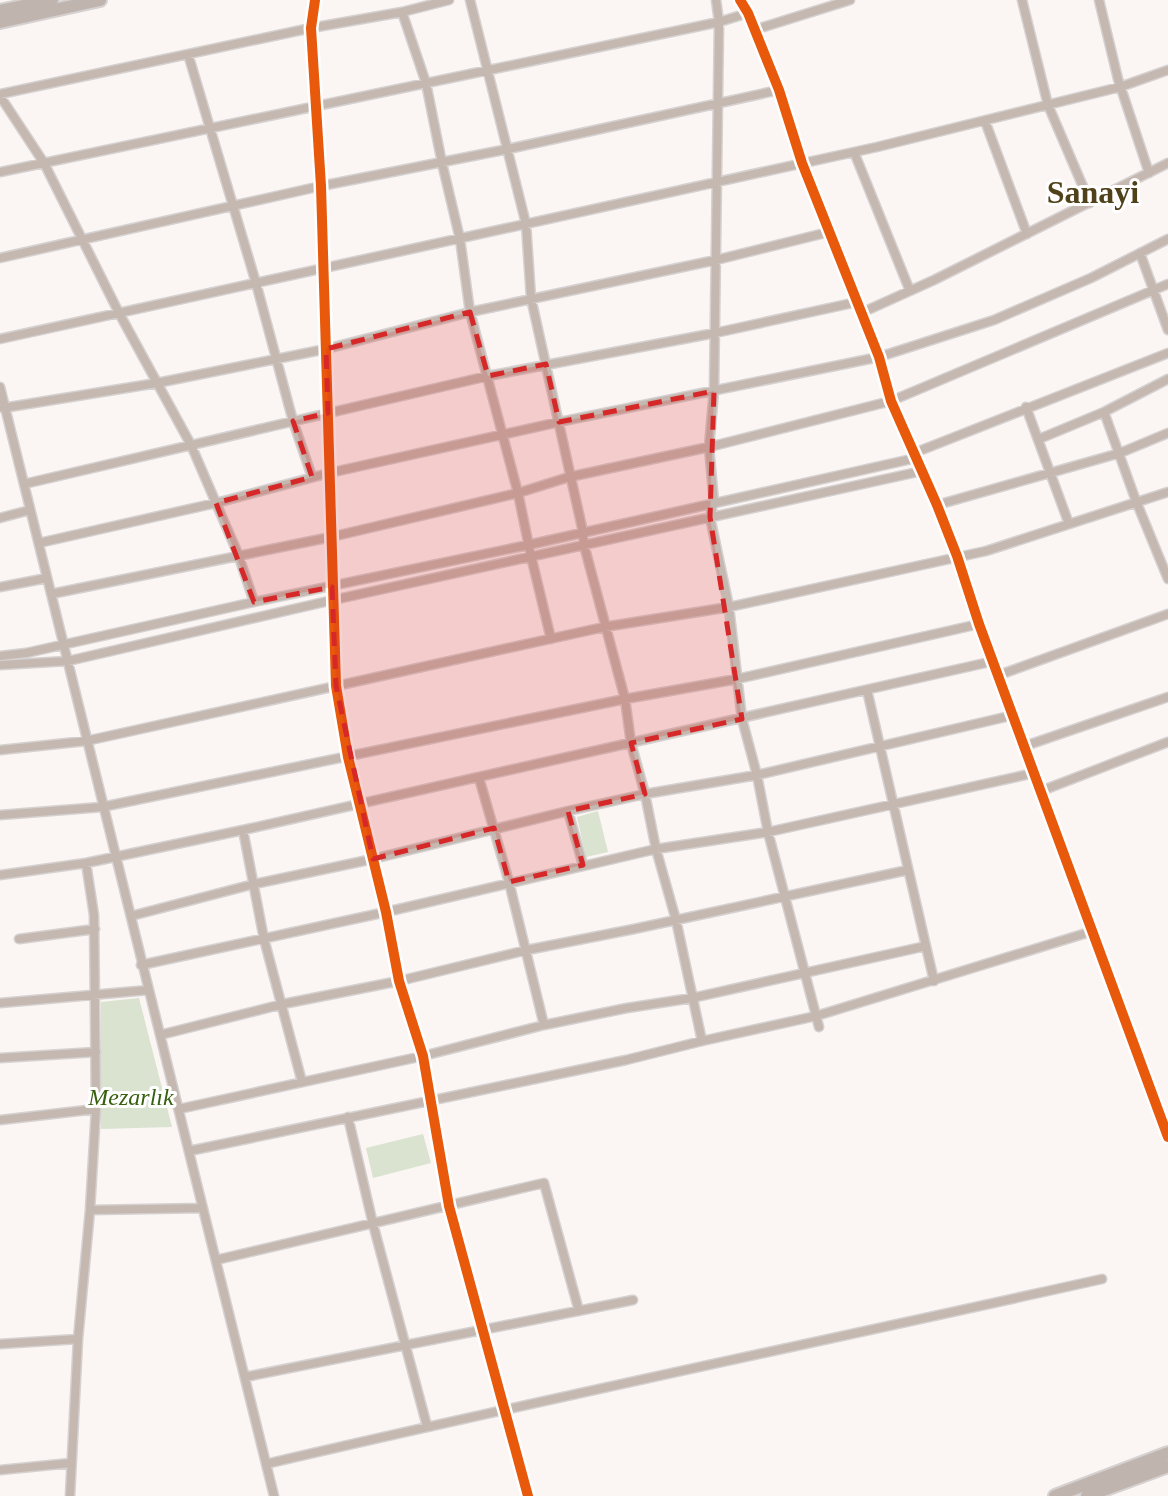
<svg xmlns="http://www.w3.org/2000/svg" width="1168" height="1496" viewBox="0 0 1168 1496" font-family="'Times New Roman',serif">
<rect width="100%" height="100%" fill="#fbf5f4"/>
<path fill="#d9e3cf" d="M598 811 608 852 586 857 577 817Z
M139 998 172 1127 101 1129V1002Z
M423 1134 431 1163 373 1178 366 1148Z"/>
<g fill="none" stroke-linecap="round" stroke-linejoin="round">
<g stroke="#d5d1d0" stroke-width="11">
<path id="minor" d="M315 0 311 28 321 186 336 686 348 757 386 912 399 981 423 1056 449 1206 528 1496
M470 0 526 224 531 298 583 532 584 545 625 699 631 743 645 794 656 849 676 920 702 1041
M716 0 719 22 714 391 709 447 714 502 710 517 729 607 742 719 757 775 768 832 819 1027
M740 0 748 13 779 90 802 163 879 357 891 401 937 505 957 556 979 624 1168 1137
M1022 0 1048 105 1090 203
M1099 0 1118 79 1149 173
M402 12 426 83 442 163 460 239 470 312 518 493 531 556 551 639
M754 30 850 0
M188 54 256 283 293 421 312 477
M0 94 311 28 402 12 449 0
M0 96 44 163 119 313 191 445 238 554 254 602
M985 121 1027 234
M854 152 910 291
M0 172 719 22 748 13
M1140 253 1168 330
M0 258 321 186 508 149 779 90
M861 313 934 280 1168 163
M0 339 877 147 1120 87 1168 70
M0 387 274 1496
M1026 407 1069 524
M3 408 157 383 326 349 470 312 716 260 829 232
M1104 412 1136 501 1168 579
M1039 439 1104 412 1168 379
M914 453 1168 353
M24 484 488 376 715 333 857 302
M937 505 1120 453 1168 433
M0 518 30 510
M39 543 216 503 329 473 559 422 879 357 994 320 1091 278 1168 239
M0 587 47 578
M51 594 331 537 518 493 569 477 709 447 891 401 1168 284
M0 656 26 653 254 602 528 545 916 458
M0 665 68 661 333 600 922 471
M999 675 1168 614
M867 690 934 981
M1025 746 1168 697
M0 750 86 741 604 627 729 607 986 551 1168 492
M479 778 509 882 544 1025
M1041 791 1168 742
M568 811 583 865
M0 815 102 807 625 699 737 679 979 624
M243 830 264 939 302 1082
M0 875 86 863 243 830 994 661
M131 916 254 884 373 859 568 811 645 794 757 775 1014 715
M19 939 95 929
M141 965 386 912 656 849 768 832 1034 773
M0 1003 149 990
M160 1035 283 1004 399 981 527 950 634 929 908 870
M0 1058 96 1052
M179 1109 423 1056 544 1025 627 1008 692 998 926 946
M348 1117 373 1224 427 1426
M0 1120 96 1109
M189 1151 626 1060 702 1041 816 1016 1093 931
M90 1210 203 1208
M216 1260 544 1183 579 1311
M0 1344 78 1339
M245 1377 633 1300
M266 1464C544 1399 823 1341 1102 1279
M0 1470 71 1463
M70 1496 78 1339 90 1210 96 1109 94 915 86 863"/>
</g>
<g stroke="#d5d1d0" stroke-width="16">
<path id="highway" d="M0 11 52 0
M0 22 100 0
M1055 1496 1168 1453
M1087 1496 1168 1466"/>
</g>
<use href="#minor" stroke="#c4b8b0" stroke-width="8"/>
<use href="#highway" stroke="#c0b4ae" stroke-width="12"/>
<g stroke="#fff" stroke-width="15">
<path id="cycleway" d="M315 0 311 28 321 186 336 686 348 757 386 912 399 981 423 1056 449 1206 528 1496
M740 0 748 13 779 90 802 163 879 357 891 401 937 505 957 556 979 624 1168 1137"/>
</g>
<use href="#cycleway" stroke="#e8590c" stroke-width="10"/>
</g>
<path fill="#d62828" fill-opacity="0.2" stroke="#d62828" stroke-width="5" stroke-dasharray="14 9" stroke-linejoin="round" d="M470 312 488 376 546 364 559 422 714 391 710 517 742 719 631 743 645 794 568 811 583 865 509 882 494 828 373 859 336 686 332 587 254 602 216 503 312 477 293 421 328 413 326 349Z"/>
<g text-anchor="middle" stroke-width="6" stroke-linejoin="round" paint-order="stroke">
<g font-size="24" font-style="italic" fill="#365f0f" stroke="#fff">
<text x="131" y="1105">Mezarlık</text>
</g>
<g font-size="32" font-weight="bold" fill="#4f4119" stroke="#fff">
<text x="1093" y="203">Sanayi</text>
</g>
</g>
</svg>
